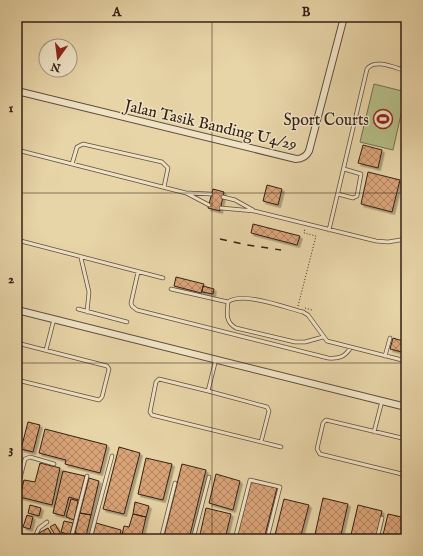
<svg xmlns="http://www.w3.org/2000/svg" width="423" height="556" viewBox="0 0 423 556" font-family="'IM FELL English',serif">
<defs>
<pattern id="building-cross-hatch" width="8" height="8" patternUnits="userSpaceOnUse"><rect width="8" height="8" fill="#d9a378"/><path d="M0 0l8 8M0 8l8-8" fill="none" stroke="#b18461"/></pattern>
<filter id="shadow"><feDropShadow dx="2.5" dy="2.5" stdDeviation="0" flood-color="#0004"/></filter>
</defs>
<rect width="100%" height="100%" fill="#e7d4a7"/>
<filter id="stains"><feTurbulence type="fractalNoise" baseFrequency=".005" numOctaves="4"/><feColorMatrix values="0 0 0 0 .2 0 0 0 0 .09 0 0 0 0 .02 0 0 0 .5 -.17"/></filter>
<radialGradient id="worn" r=".72"><stop offset=".6" stop-color="#630" stop-opacity="0"/><stop offset="1" stop-color="#630" stop-opacity=".3"/></radialGradient>
<path fill="#b5bd87" stroke="#746f4e" d="M374 84 406 92 393 150 360 142Z"/>
<path fill="url(#building-cross-hatch)" stroke="#342115" filter="url(#shadow)" d="M363 145 382 150 378 168 358 163Z
M368 172 400 180 392 212 361 204Z
M267 185 282 189 278 205 263 201Z
M213 189 224 192 220 211 208 208Z
M253 224 300 236 297 245 251 233Z
M176 277 204 284 201 293 174 286Z
M203 286 214 289 213 294 202 292Z
M393 338 406 342V353L390 349Z
M17 420H19L18 469H17Z
M28 422 40 425 33 452 21 449Z
M45 429 107 445 100 473 65 464 66 460 39 453Z
M119 447 140 453 124 514 103 509Z
M146 458 172 464 163 500 138 494Z
M40 463 60 468 52 505 20 497 24 480 35 482Z
M182 464 206 470 189 539H175L164 536Z
M63 471 85 476 79 500 69 497 64 516 53 513Z
M216 474 240 481 233 510 209 503Z
M89 478 99 481 91 515 80 513Z
M251 482 277 488 264 539H236Z
M323 498 348 504 340 539H314Z
M71 499 78 501 74 520 66 517Z
M284 499 309 505 300 539H274Z
M135 502 149 506 146 517 133 514Z
M30 505 41 508 39 516 28 513Z
M358 505 382 511 376 539H350Z
M206 508 231 514 225 539H199Z
M80 513 91 515 86 536 75 533Z
M133 514 146 517 141 539H121L124 526 129 527Z
M388 514 406 518V539H382Z
M27 515 33 517 30 529 23 527Z
M64 521 73 523 70 535 61 532Z
M96 523 121 530 119 539H92Z
M55 524 62 536 58 539 50 527Z
M48 528 54 539H42L39 533Z
M75 533 86 536 85 539H74Z"/>
<g fill="none" stroke-linecap="round" stroke-linejoin="round">
<g stroke="#614e3a" stroke-width="4.5">
<path id="lane" d="M17 150 186 193 209 205
M72 164 77 147 83 144 162 162 168 168 164 187
M188 193 211 194
M338 194 353 198 357 196 361 174 344 169
M223 197 235 200 253 210
M221 208 254 211 376 241 388 242 406 239
M329 230 367 69C375 58 395 68 406 71
M17 240 163 278
M81 258 89 292 87 312
M138 272 131 303 132 306 137 310 328 358C339 359 345 357 351 347
M171 289 228 302
M78 309 127 322
M323 337 305 342H295L236 328C225 322 227 313 228 302 242 291 286 308 303 312L308 315 327 341 406 361
M17 343 107 366 109 369 102 397 99 400 17 380
M46 350 54 319
M385 356 390 338
M216 359 208 391 267 407 269 411 261 442
M208 391 159 379 156 382 150 412 152 415 281 447
M374 432 382 401
M406 439 326 420 323 423 317 449 320 454 406 475
M17 523 19 504 17 490 25 459 30 457 54 464
M34 539 39 528 47 522
M71 539 87 476
M90 539 112 456
M161 539 175 483
M193 539 209 477
M235 539 250 480 280 487 267 539
M377 539 382 518"/>
</g>
<g stroke="#614e3a" stroke-width="8">
<path id="street" d="M17 91 296 159C302 159 306 157 309 151L344 17
M17 310 406 407"/>
</g>
<path stroke="#342115" stroke-width="1" stroke-dasharray="1 2" stroke-linecap="butt" d="M298 306 316 236 304 233 305 228
M305 308 312 310 311 311"/>
<use href="#lane" stroke="#efe3c6" stroke-width="3"/>
<use href="#street" stroke="#efe3c6" stroke-width="6"/>
<path stroke="#342115" stroke-width="1.5" stroke-dasharray="7 7" stroke-linecap="butt" d="M220 239 247 245 281 250"/>
</g>
<path fill="none" stroke="#342115" stroke-width="1" stroke-opacity="0.55" d="M212 17V539M17 193H406M17 363H406"/>
<defs>
<g id="stadium-ring" transform="scale(1)"><circle r="9.5" fill="#efe3c6" stroke="#8f2418" stroke-width="1.5"/><path d="M0-5a6.5 5 0 1 0 0 10a6.5 5 0 1 0 0-10ZM-3.5-1.8h7v3.6h-7Z" fill="#8f2418"/></g>
</defs>
<g fill-rule="evenodd">
<use href="#stadium-ring" x="383" y="119"/>
</g>
<g text-anchor="middle" stroke-width="3" stroke-linejoin="round" paint-order="stroke">
<g font-size="16" fill="#342115" stroke="#efe3c6" text-anchor="end">
<text x="369" y="125">Sport Courts</text>
</g>
<g font-size="16" fill="#342115" stroke="#efe3c6">
<text transform="translate(211 124) rotate(13)" y="6">Jalan Tasik Banding U4/29</text>
</g>
</g>
<rect width="423" height="556" fill="none" stroke="#e7d4a7" stroke-width="44"/>
<g transform="translate(58 58) rotate(194)"><circle r="19" fill="#efe3c6" stroke="#a4957f"/>
<path d="M0-3L7 15L0 10L-7 15Z" fill="#8f2418"/>
<text y="-6" font-size="11" font-weight="bold" text-anchor="middle" fill="#342115">N</text>
</g>
<rect x="22" y="22" width="379" height="512" fill="none" stroke="#342115" stroke-width="1.5"/>
<g font-size="13" text-anchor="middle" font-weight="bold" fill="#342115">
<text x="117" y="16">A</text>
<text x="306" y="16">B</text>
<text x="11" y="112">1</text>
<text x="11" y="283">2</text>
<text x="11" y="453">3</text>
</g>
<rect width="100%" height="100%" filter="url(#stains)"/>
<rect width="100%" height="100%" fill="url(#worn)"/>
</svg>
